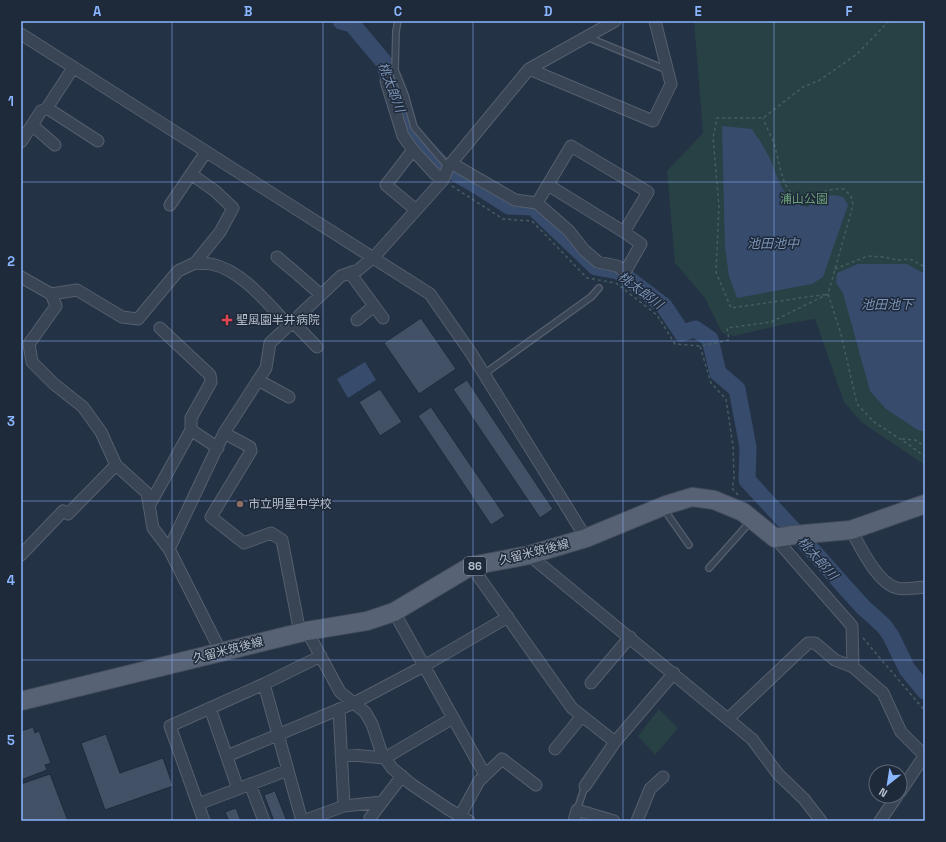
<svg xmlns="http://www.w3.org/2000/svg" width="946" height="842" viewBox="0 0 946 842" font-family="'Space Grotesk','Noto Sans JP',sans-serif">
<rect width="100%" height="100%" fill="#243245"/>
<path fill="#274145" d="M694 21H925V465L861 422 844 402 815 319 785 324 734 336 722 333 705 298 675 263 667 171 703 133Z
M659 709 678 728 655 755 638 736Z"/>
<path fill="#374c6d" d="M722 126 752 129C757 137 764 146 768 155 781 180 777 196 807 207 820 198 827 192 843 197L848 205 823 277 812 284 737 298 729 276 725 247Z
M858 264H907L925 274V432L918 430 886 409 870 391 843 293 836 283 837 273Z
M365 362 376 380 348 398 337 379Z"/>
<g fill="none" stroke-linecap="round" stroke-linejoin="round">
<path stroke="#374c6d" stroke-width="17" d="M341 21 352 24 383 61 408 129 443 166 481 188 509 206 533 207 596 267 618 271 664 306 682 333 695 329 710 339 718 373 737 389 748 447 747 480 822 561 843 585 863 607 884 626 891 636 907 669 925 691"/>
</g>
<path fill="#435167" stroke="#202b3b" d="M421 318 456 369 419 394 384 343Z
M467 380 553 509 540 518 453 389Z
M380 389 402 422 380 436 359 402Z
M431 407 505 516 491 525 418 416Z
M33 727 35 733 39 731 51 763 45 765 47 770 21 780V731Z
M106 734 120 773 163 758 173 786 105 810 81 743Z
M50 774 68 821H21V784Z
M275 791 287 821H274L264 795Z
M236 808 241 821H229L225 812Z"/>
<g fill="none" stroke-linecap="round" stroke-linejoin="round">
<g stroke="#555f6e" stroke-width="8">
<path id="service" d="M398 21 396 31 395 70 405 95 414 127 448 167
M587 37 667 70
M484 374 591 297 599 288
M663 508 689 545
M709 568 750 522
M577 810 585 786"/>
</g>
<g stroke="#555f6e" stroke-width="13">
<path id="minor" d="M615 21 529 69 653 121 671 84 655 21
M21 34 430 294 471 353 586 538
M386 81 403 136 413 150
M47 108 98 141
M32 125 55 145
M21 142 41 111 47 108 73 68
M451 163 515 200 537 203 571 146 648 192 624 232 548 185
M537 203 569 231 584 250 598 262 617 266 625 272 641 244 624 232
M170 205 191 174
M416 210 386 185 413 150 435 174 443 180
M277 257 295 272 321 295
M195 263C200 264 206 263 211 264 242 270 268 304 289 326
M350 273 383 318
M21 277 51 294 56 306 29 344 32 362 54 384 83 407 101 432 116 465 147 493 153 528 169 549 221 652
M51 294 77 290 122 317 138 319 178 271 195 263 220 232 233 208 215 191 191 174 206 152
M357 320 374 306
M293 322 317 347
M160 328 210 375 211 382 191 418V430
M258 380 289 397
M224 433 250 447 251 451 211 517 244 543 271 533 282 540 300 633
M149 506 191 430 218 448
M851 530C860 546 877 583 897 588 904 590 917 588 925 587
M775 538 852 626 853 667 883 693 901 732 925 756
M169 549 224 433 266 368 270 343 341 276 358 270 374 257 443 180 448 167 529 69
M21 555 63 511 68 514 116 465
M529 555 752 739 778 774 804 799 821 821
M471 566 572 708 615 742
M394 612 485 775
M307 631 340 692 365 712 372 724 382 754 392 768 411 784 448 809 469 821
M591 683 630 637
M264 684 302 821
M210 708 238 789
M729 718 808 643H815L835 660 853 667
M555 749 582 716
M341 754 385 758 453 718
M227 756 354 703 424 666 508 617
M250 784 264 821
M585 786 615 742 674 673
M900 792 925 755
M198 804 288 770
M344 806 382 802
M460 816 479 781 502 759 536 785
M204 821 170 726 264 684 321 656
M303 821 344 806 339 709
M370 821V818L402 776
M574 821 577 810 614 821
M637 821 650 789 663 777
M880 821 897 796"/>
</g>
<g stroke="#434d5d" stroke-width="20">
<path id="primary" d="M21 701 307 631 367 621 394 612 471 566 529 555 586 538 666 505 692 497 714 500 743 512 775 538 794 535 851 530 925 504"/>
</g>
<path stroke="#455e61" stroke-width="1.5" stroke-dasharray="3 3" stroke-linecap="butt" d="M889 21 857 54 820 80 803 87 763 118H717L713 138 719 206 716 272 731 308 828 294 841 334 857 404 874 422 911 446 925 457
M452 186 503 219 532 221 587 278 616 283 657 315 675 344 700 346
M835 269 868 256 884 257 897 260 910 259 925 267
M902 439 915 440 925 446
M738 495 732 488 734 478 733 446 726 399 711 383 700 346 729 340 727 328 771 322 828 294 853 205 851 196 844 189C829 188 821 192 809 201 780 200 781 162 773 141 770 134 766 126 763 118
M863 638 925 711"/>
<use href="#service" stroke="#394454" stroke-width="5.5"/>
<use href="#minor" stroke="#394454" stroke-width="11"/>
<use href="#primary" stroke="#576374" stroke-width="18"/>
</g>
<path fill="none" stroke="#8ab5ff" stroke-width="1" stroke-opacity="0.55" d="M172 21V821M323 21V821M473 21V821M623 21V821M774 21V821M21 182H925M21 341H925M21 501H925M21 660H925"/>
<path fill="#e0444e" stroke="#1e2939" stroke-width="1.5" d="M225 314h4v4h4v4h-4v4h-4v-4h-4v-4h4z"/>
<circle fill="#8d6e63" stroke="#1e2939" stroke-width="1.5" cx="240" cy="504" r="4"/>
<g text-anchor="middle" stroke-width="3" stroke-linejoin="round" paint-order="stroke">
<rect fill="#1e2939" stroke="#8992a1" stroke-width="1" x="464" y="557" width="22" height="18" rx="3"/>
<g font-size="11" font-weight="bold" fill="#b7bfcd">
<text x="475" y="570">86</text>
</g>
<g font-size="12" fill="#6ca079" stroke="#1e2939">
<text x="804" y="203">浦山公園</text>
</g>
<g font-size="12" fill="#b7bfcd" stroke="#1e2939" text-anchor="start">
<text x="236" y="324">聖風園半井病院</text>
<text x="248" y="508">市立明星中学校</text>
</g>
<g font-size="12" fill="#b7bfcd" stroke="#1e2939">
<text transform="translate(534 552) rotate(-14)" y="4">久留米筑後線</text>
<text transform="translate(228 650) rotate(-14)" y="4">久留米筑後線</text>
</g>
<g font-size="13" font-style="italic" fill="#7c94b7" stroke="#1e2939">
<text transform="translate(392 87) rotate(69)" y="5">桃太郎川</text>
<text x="773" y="248">池田池中</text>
<text transform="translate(641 290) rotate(37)" y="5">桃太郎川</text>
<text x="887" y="309">池田池下</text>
<text transform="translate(818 558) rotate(48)" y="5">桃太郎川</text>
</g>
</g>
<rect width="946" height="842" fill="none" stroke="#1e2939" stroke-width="44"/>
<g transform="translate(888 784) rotate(210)"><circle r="19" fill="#1e2939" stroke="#5b6574"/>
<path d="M0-3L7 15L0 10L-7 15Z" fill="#8ab5ff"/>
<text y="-6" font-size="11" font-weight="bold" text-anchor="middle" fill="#b7bfcd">N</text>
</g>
<rect x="22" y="22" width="902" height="798" fill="none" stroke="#8ab5ff" stroke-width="1.5"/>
<g font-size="13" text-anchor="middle" font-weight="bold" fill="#8ab5ff">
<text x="97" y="16">A</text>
<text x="248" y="16">B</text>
<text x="398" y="16">C</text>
<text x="548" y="16">D</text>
<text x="698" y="16">E</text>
<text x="849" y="16">F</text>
<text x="11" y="106">1</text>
<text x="11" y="266">2</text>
<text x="11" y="426">3</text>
<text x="11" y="585">4</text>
<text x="11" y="745">5</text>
</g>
</svg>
